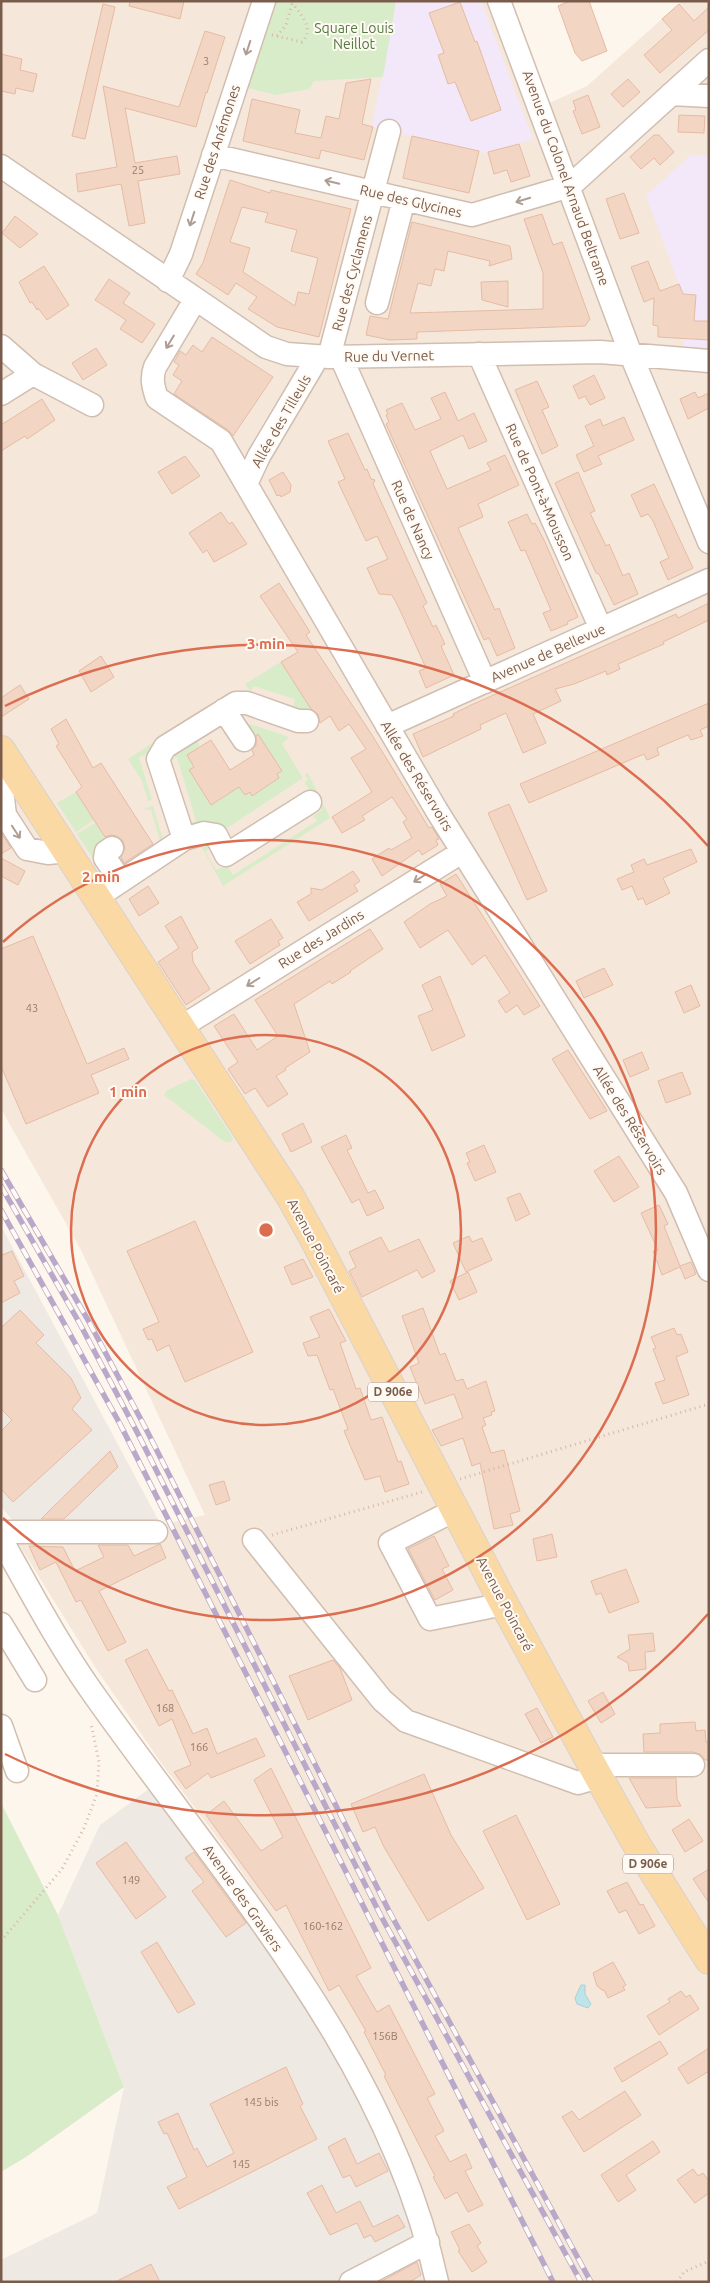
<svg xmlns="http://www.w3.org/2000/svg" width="710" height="2283" viewBox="0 0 710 2283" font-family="Ubuntu,sans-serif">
<rect width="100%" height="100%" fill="#fdf6ec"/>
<path fill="#f5e8da" d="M1 1H499L540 107 587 86 682 1H709V2282H428L445 2273 344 2027 234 1860 162 1764 95 1667 18 1543 161 1525 205 1515 81 1250 1 1109Z"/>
<path fill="#efe9e4" d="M1 1226 161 1525 14 1522 1 1507Z
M150 1788 311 2006 397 2174 426 2279 421 2282H1V2260L97 2213 124 2087 58 1915 100 1825Z"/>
<path fill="#f3e8fa" d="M481 1 533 139 486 153 372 127 396 2Z
M691 155H709V349L683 348 687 295H683L646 196Z"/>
<path fill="#d8ecc9" d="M276 1H396L383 77 314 81 309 89 276 95 248 88Z
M281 662 313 712 292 711 295 699 253 686 251 692 245 684Z
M245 710 241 721 289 737 282 744 303 778 224 830 186 824 196 821 177 757 165 760 193 735 200 746 187 755 194 767 189 771 211 805 239 787 245 795 250 792 252 796 279 778 277 774 282 771 258 735 251 739 234 713Z
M154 742 157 747 155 752 139 757 152 800 148 801 142 781 128 759Z
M308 773 330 818 223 886 199 842 213 847 205 851 216 870 227 865 233 875 317 821 314 816 322 810 304 782 308 780 305 775Z
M76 792 94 820 76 832 57 803Z
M153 806 164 843 156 849 154 845 160 841 151 810 143 809Z
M95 823 110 845 109 883 77 834Z
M191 1079 195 1080 233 1138 231 1142H225L164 1095 166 1091Z
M1 1803 58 1915 124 2087 26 2157 1 2172Z"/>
<path fill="#bfe3e8" stroke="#a5d3da" d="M581 1985H585V1994L591 2004 588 2008 577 2004 575 1998Z"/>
<path fill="#f3d5c3" stroke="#e6bba3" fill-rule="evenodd" d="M130 1H184L180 19 129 6Z
M570 1H589L607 51 582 61 575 53 558 6Z
M460 2 475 42 477 41 501 110 471 121 455 82 448 84 438 55 444 53 429 13Z
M103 4 115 7 85 139 72 136Z
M679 4 694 21 709 7V30L660 73 644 55 672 30 662 19Z
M205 31 225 37 207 93 206 92 196 127 125 108 135 163 177 156 180 174 138 181 145 223 129 226 121 184 78 192 76 174 117 167 103 86 179 107Z
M1 54 22 59 20 70 37 74 33 92 16 88 15 94 1 91Z
M371 79 362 124 373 127 364 160 321 150 319 159 243 141 252 99 300 110 295 133 321 138 326 116 339 119 346 83Z
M628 79 640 92 623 107 611 94Z
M588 95 600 127 582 134 573 111 576 110 573 101Z
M679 115 705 116 704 133 678 132Z
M654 135H659L674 152 660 165 654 158 641 169 630 157Z
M412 136 479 151 469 193 403 178Z
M519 144 530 176 511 182 507 170 494 174 488 152Z
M230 180 270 193 271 190 351 209 319 337 277 327 248 309 257 297 236 283 228 295 196 274 203 263ZM242 207 268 213 265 222 297 230 291 251 318 258 309 294 298 292 295 306 243 272 250 248 230 242Z
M624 193 639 233 620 239 606 199Z
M542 214 553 245 562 242 590 319 585 326 417 332V339L390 340 366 335 370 316 388 319 412 222 510 246 512 259 489 266 490 261 448 251 444 271 435 269 431 286 418 283 410 313 543 309V273L524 219Z
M15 216 38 234 20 248 2 233Z
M648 261 660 291 679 284 683 294 696 295 694 321H709V340L658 337V326L653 325 654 298 644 302 631 267Z
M44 266 69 305 47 320 38 308 37 310 32 302 30 303 19 282Z
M109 279 130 293 123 303 155 324 142 343 120 329 126 320 95 300Z
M508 281V307L482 300 481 282Z
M212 337 273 377 233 436 228 430 174 394 182 381 173 375 179 365 174 362 180 351 186 355 193 345 202 352Z
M96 348 107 365 83 380 72 363Z
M594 375 605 398 590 405 585 396 579 399 573 386Z
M537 381 549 407 542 410 558 446 542 454 515 390Z
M445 392 458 421 474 413 487 441 469 449 463 435 430 451 447 489 491 470 487 463 505 455 519 485 478 504 483 517 458 528 495 610 499 608 515 648 497 656 489 638 484 640 386 424 389 422 386 415 388 414 386 410 402 403 415 430 441 419 431 398Z
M695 392 698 398 709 393V408L688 419 680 399Z
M42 399 55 420 27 439 25 436 1 451V425Z
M624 417 634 440 598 456 602 464 584 472 576 455 594 446 585 426 600 419 603 426Z
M348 433 365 470 367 469 371 479 375 480 373 484 427 603 423 606 433 627 436 625 445 644 441 646 454 675 426 688 419 671 426 668 398 606 392 595 379 594 367 568 388 559 377 536 366 541 338 482 345 479 328 441Z
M185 456 200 476 172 494 158 472Z
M283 472 291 485 290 492 281 497 280 495 277 496 269 480Z
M578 472 595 511 590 513 606 546 609 544 623 576 629 573 638 594 614 605 599 574 596 573 555 483Z
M654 484 693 568 668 580 660 562 669 558 653 521 648 514 641 517 631 495Z
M221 512 229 524 232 522 247 544 214 562 207 550 203 553 189 533Z
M527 514 532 524 535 523 544 540 578 617 567 622 568 624 551 631 543 613 551 610 525 550 521 551 508 522Z
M279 583 310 632 306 635 372 735 429 828 432 827 439 839 436 840 438 845 422 855 419 850 382 876 372 859 389 848 391 850 412 838 403 822 407 819 392 797 362 816 365 820 342 833 332 817 372 792 351 758 366 749 349 724 339 731 330 716 320 723 318 714 311 709 281 662 298 652 260 596Z
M709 603V620L663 642 664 644 618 664 620 669 607 675 606 671 574 684 555 689 561 701 533 714 546 743 523 753 506 713 480 725 481 729 423 757 413 734 454 716 453 714 471 705 676 614 678 618Z
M101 656 114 677 91 692 79 671Z
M20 685 29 699 1 717V698Z
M709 703V726L700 730 703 736 691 740 688 735 657 748 659 755 647 760 644 754 529 803 520 784Z
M66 719 93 768 101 763 153 844 124 863 121 857 125 848 123 841 117 836 111 835 105 837 76 792 82 787 56 746 59 744 51 729Z
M258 734 282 771 277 774 279 778 252 796 250 792 245 795 239 787 211 805 189 770 194 767 187 755 211 740 230 770 254 755 252 750 256 745V736Z
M509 804 547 891 527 900 488 813Z
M1 833 11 848 1 854Z
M691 849 697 862 663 878 670 893 646 905 643 898 638 900 632 886 622 890 617 879 634 872 631 865 644 859 647 865Z
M1 858 25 871 18 885 1 876Z
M353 871 360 881 354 885 358 891 309 921 297 902 311 894V888L322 890Z
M456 874 540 1006 524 1015 517 1005 506 1013 498 1001 510 993 485 955 472 965 448 930 420 948 404 922 430 904 447 896 440 884Z
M148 886 159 903 139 916 129 899Z
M181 916 198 948 192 952 193 962 210 989 186 1005 158 962 179 948 165 926Z
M271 919 283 938 278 941 280 945 250 964 235 941Z
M370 929 383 949 350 971 351 972 332 984 330 981 294 1004 310 1052 285 1068 286 1070 276 1076 288 1094 268 1107 255 1088 245 1094 228 1069 238 1062 214 1026 234 1014 257 1050 278 1036 255 1000Z
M33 936 87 1064 124 1048 129 1059 91 1075 99 1093 26 1124 1 1066V949Z
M604 968 613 985 584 998 576 981Z
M440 976 465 1036 432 1051 418 1016 433 1010 422 985Z
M691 985 700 1006 684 1013 675 992Z
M568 1050 599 1098 607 1111 590 1119 552 1059Z
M642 1052 649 1069 630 1077 623 1060Z
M682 1072 691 1094 666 1103 658 1081Z
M303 1123 312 1142 291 1152 282 1134Z
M346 1135 352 1148 347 1150 368 1193 375 1190 384 1208 367 1216 359 1199 352 1203 321 1147Z
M484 1145 496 1172 475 1181 467 1163 470 1162 466 1153Z
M619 1156 639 1187 614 1202 594 1171Z
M520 1193 530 1214 516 1221 507 1198Z
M659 1205 668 1224 664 1226 680 1266 691 1262 696 1274 685 1279 680 1267 662 1275 653 1251 658 1250 641 1213Z
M195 1221 253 1352 185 1382 169 1345 157 1351 152 1339 148 1340 143 1329 159 1322 127 1251Z
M469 1236 472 1242 482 1238 492 1260 466 1272 453 1243Z
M381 1237 389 1252 419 1239 435 1271 422 1278 417 1270 362 1297 349 1271 356 1267 349 1252Z
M12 1251 24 1276 14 1281 20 1293 1 1303V1253L2 1255Z
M303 1259 313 1277 292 1285 284 1267Z
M468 1272 477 1292 459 1300 450 1281Z
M423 1308 440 1355 445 1353 456 1381 463 1379 467 1389 486 1381 495 1411 491 1412 492 1415 483 1418 486 1425 482 1427 491 1453 504 1450 520 1511 510 1514 513 1525 494 1529 480 1463 472 1466 463 1438 441 1446 432 1430 463 1418 454 1394 425 1404 410 1367 419 1363 402 1316Z
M329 1309 346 1341 340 1343 356 1389 360 1388 371 1420 382 1417 398 1462 401 1461 409 1484 385 1492 380 1476 365 1480 344 1431 348 1429 333 1389 330 1390 317 1355 308 1356 303 1343 320 1337 310 1317Z
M20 1310 44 1335 36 1343 71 1378 81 1398 72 1409 92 1430 13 1502 1 1489V1431L12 1420 1 1409V1328Z
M674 1328 677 1335 681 1334 688 1352 676 1357 689 1395 663 1404 655 1383 665 1380 653 1349 656 1348 651 1337Z
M110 1451 118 1467 64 1519H41Z
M224 1481 230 1500 216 1505 209 1485Z
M552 1534 557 1557 537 1561 533 1539Z
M434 1536 449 1566 442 1569 453 1590 435 1600 408 1549Z
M160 1544 166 1558 99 1591 126 1642 108 1651 81 1600 76 1602 56 1562 40 1570 29 1546 63 1547 75 1571 104 1557 98 1545H128L134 1556Z
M626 1569 639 1602 609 1613 601 1593 596 1595 591 1581Z
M653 1633 655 1651 645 1652 646 1669 629 1671 628 1663 617 1657 630 1649 628 1635Z
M147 1649 169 1691 172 1690 193 1734 207 1728 217 1754 256 1738 265 1756 211 1778 208 1773 186 1789 174 1772 191 1765 172 1719 159 1726 125 1660Z
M333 1660 340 1668 352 1700 308 1720 289 1676Z
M603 1692 615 1714 601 1723 588 1701Z
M537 1708 553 1737 541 1743 525 1714Z
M695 1722 696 1731 705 1730 706 1742H709V1760H705L700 1754 693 1752H644L643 1734 660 1733V1724Z
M271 1768 371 1968 356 1976 377 2012 389 2005 435 2094 427 2098 444 2131 435 2136 450 2162 466 2154 472 2168 465 2171 483 2205 468 2212 457 2192 445 2199 433 2177 435 2176 384 2076 386 2075 364 2032 366 2031 339 1985 329 1991 286 1905 276 1911 206 1815 224 1801 261 1851 283 1837 254 1780Z
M424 1774 451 1835 484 1888 428 1921 384 1847 375 1827 363 1832 351 1804Z
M629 1778H676L677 1799 681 1806 646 1808Z
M516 1815 560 1904 527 1920 483 1831Z
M689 1819 703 1841 685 1852 672 1830Z
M126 1842 166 1897 136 1919 96 1863Z
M194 1852 246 1923 226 1937 192 1891 204 1882 185 1858Z
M709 1869V1903L693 1879Z
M627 1882 640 1905 643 1904 655 1926 639 1934 626 1910 619 1913 607 1891Z
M157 1942 195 2004 178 2013 141 1952Z
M613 1962 626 1985 623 1987 625 1990 608 1998 604 1990H602L597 1986 593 1973Z
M681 1991 686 1997 690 1995 699 2009 659 2035 647 2016 670 2002 668 1999Z
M660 2041 668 2054 622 2082 614 2068Z
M709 2048V2071L688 2084 678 2068Z
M286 2067 303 2104 300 2106 317 2139 179 2209 167 2187 187 2177 167 2133 164 2134 158 2122 178 2113 194 2150 197 2148 207 2167 234 2153 210 2104Z
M625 2091 641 2115 584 2152 562 2117 572 2111 579 2120Z
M345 2138 357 2164 379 2153 388 2171 356 2187 350 2175 343 2178 328 2147Z
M653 2141 660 2152 626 2175 636 2190 618 2202 601 2175Z
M693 2169 698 2176 703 2173 709 2181V2193L695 2203 677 2180Z
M322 2185 336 2213 360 2201 373 2227 398 2215 405 2227 375 2242 371 2235 364 2238 357 2223 330 2235 307 2193Z
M469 2224 481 2243 477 2246 487 2262 472 2272 458 2251 460 2250 451 2232Z
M417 2262 421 2275 410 2282H380Z
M151 2264 160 2282H115Z"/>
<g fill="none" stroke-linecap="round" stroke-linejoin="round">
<g stroke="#d1beb0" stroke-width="25">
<path id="minor" d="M499 1 631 355 709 542
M671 94 709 96
M213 155 472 215 570 186 709 60
M1 166 266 347 287 354 329 357 600 352 709 361
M168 281 181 254 264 1
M195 300 155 367C151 378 153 387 157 398L221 441 437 811 676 1193 709 1270
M377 303 404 199
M1 346 33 374 92 405
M479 354 601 629
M329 357 389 131
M341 357 485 682
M1 394 33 374
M246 484 259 456 313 365 314 356
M224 710 244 740
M387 726 709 580
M21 780 2 790 5 815 27 849 48 853 67 851
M184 839 158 759 165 747 236 703H247L298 721H307
M112 848 106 852 105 858 121 881
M97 897 184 839 204 833 216 835 226 855 310 802
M181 1027 462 852
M455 1510 390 1543 430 1619 504 1604
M1 1532H156
M1 1539C31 1592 59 1646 95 1696 225 1880 388 2056 437 2282
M254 1540 382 1700 406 1721 578 1783 598 1777
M1 1624 35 1680
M1 1726 17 1771
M592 1765H693
M351 2282 428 2242"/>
</g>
<g stroke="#dad1cd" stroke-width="30">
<path id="major" d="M1 750 290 1196 314 1239 504 1604 592 1765 638 1847 709 1960"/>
</g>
<path stroke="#d9b8a5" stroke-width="3" stroke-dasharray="1 4" stroke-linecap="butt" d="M272 35 302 42C315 29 301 14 292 3
M277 36 286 25 292 4
M460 1479 709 1404
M272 1535 422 1492
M1 1941 62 1869 84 1828 97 1794 99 1762 91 1723
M677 2282 684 2272 709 2261"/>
<use href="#minor" stroke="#fff" stroke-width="22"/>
<use href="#major" stroke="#fbd9a5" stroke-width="28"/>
<g stroke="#b9a8c9" stroke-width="5.5">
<path id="rail" d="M1 1170 88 1320 146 1429 389 1911 591 2282
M1 1186 80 1324 137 1432 381 1916 581 2282
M1 1210 120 1424 553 2282"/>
</g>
<use href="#rail" stroke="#fffaf3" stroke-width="4" stroke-dasharray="11" stroke-linecap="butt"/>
</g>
<defs><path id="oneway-shaft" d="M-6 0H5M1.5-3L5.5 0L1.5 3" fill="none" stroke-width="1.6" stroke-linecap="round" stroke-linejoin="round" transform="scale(1.25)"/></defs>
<g stroke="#af9d94">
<use href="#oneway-shaft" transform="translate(248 48) rotate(108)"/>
<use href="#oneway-shaft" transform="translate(332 182) rotate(-167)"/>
<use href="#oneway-shaft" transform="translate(523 200) rotate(163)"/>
<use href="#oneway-shaft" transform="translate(192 219) rotate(108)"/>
<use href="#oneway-shaft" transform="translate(170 342) rotate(121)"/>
<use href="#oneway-shaft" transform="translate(16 832) rotate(57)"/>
<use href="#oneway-shaft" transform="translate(420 878) rotate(148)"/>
<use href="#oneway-shaft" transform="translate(253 982) rotate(148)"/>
</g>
<g fill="none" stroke="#dc6d51" stroke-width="2.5">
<circle cx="266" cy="1230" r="195"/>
<path d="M3 942A390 390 0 1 1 3 1518"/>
<path d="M708 1614A586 586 0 0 1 5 1754M5 706A586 586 0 0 1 708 846"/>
</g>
<g text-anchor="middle" stroke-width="4" stroke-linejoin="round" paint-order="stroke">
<g font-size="11" fill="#987a6a">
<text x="206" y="65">3</text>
<text x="138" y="174">25</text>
<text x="32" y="1012">43</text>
<text x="165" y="1712">168</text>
<text x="199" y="1751">166</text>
<text x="131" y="1884">149</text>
<text x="323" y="1930">160-162</text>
<text x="385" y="2040">156B</text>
<text x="261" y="2106">145 bis</text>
<text x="241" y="2168">145</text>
</g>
<g fill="#fffaf3" stroke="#a28b7f" stroke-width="1">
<rect x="368" y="1382.5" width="50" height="19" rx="4"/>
<rect x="623" y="1854.5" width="50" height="19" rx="4"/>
</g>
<g font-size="12" font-weight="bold" fill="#7a5c4d">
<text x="393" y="1396">D 906e</text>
<text x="648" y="1868">D 906e</text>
</g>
<g font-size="14" fill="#537a41" stroke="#fffaf3">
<text x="354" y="33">Square Louis<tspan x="354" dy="16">Neillot</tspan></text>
</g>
<g font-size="14" fill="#7a5c4d" stroke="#fffaf3">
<text transform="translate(217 142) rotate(-72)" y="5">Rue des Anémones</text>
<text transform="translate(566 178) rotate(70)" y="5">Avenue du Colonel Arnaud Beltrame</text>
<text transform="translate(411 201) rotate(13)" y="5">Rue des Glycines</text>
<text transform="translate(352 273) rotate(-75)" y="5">Rue des Cyclamens</text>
<text transform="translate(389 356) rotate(-1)" y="5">Rue du Vernet</text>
<text transform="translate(281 421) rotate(-60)" y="5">Allée des Tilleuls</text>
<text transform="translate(540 492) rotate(66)" y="5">Rue de Pont-à-Mousson</text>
<text transform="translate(413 520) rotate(66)" y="5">Rue de Nancy</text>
<text transform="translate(548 653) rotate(-24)" y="5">Avenue de Bellevue</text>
<text transform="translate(417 776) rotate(59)" y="5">Allée des Réservoirs</text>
<text transform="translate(321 939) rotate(-32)" y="5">Rue des Jardins</text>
<text transform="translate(630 1120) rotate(58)" y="5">Allée des Réservoirs</text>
<text transform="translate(316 1246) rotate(62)" y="5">Avenue Poincaré</text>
<text transform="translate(505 1604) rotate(62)" y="5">Avenue Poincaré</text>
<text transform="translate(243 1898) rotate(55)" y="5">Avenue des Graviers</text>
</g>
</g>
<circle cx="266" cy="1230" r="8" fill="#dc6d51" stroke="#fffaf3" stroke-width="2.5"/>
<g font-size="15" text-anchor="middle" font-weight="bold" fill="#dc6d51" stroke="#fffaf3" stroke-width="4" stroke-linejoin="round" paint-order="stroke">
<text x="266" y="649">3 min</text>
<text x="101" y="882">2 min</text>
<text x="128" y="1097">1 min</text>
</g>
<rect width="710" height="2283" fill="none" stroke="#7a5c4d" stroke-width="5"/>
</svg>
